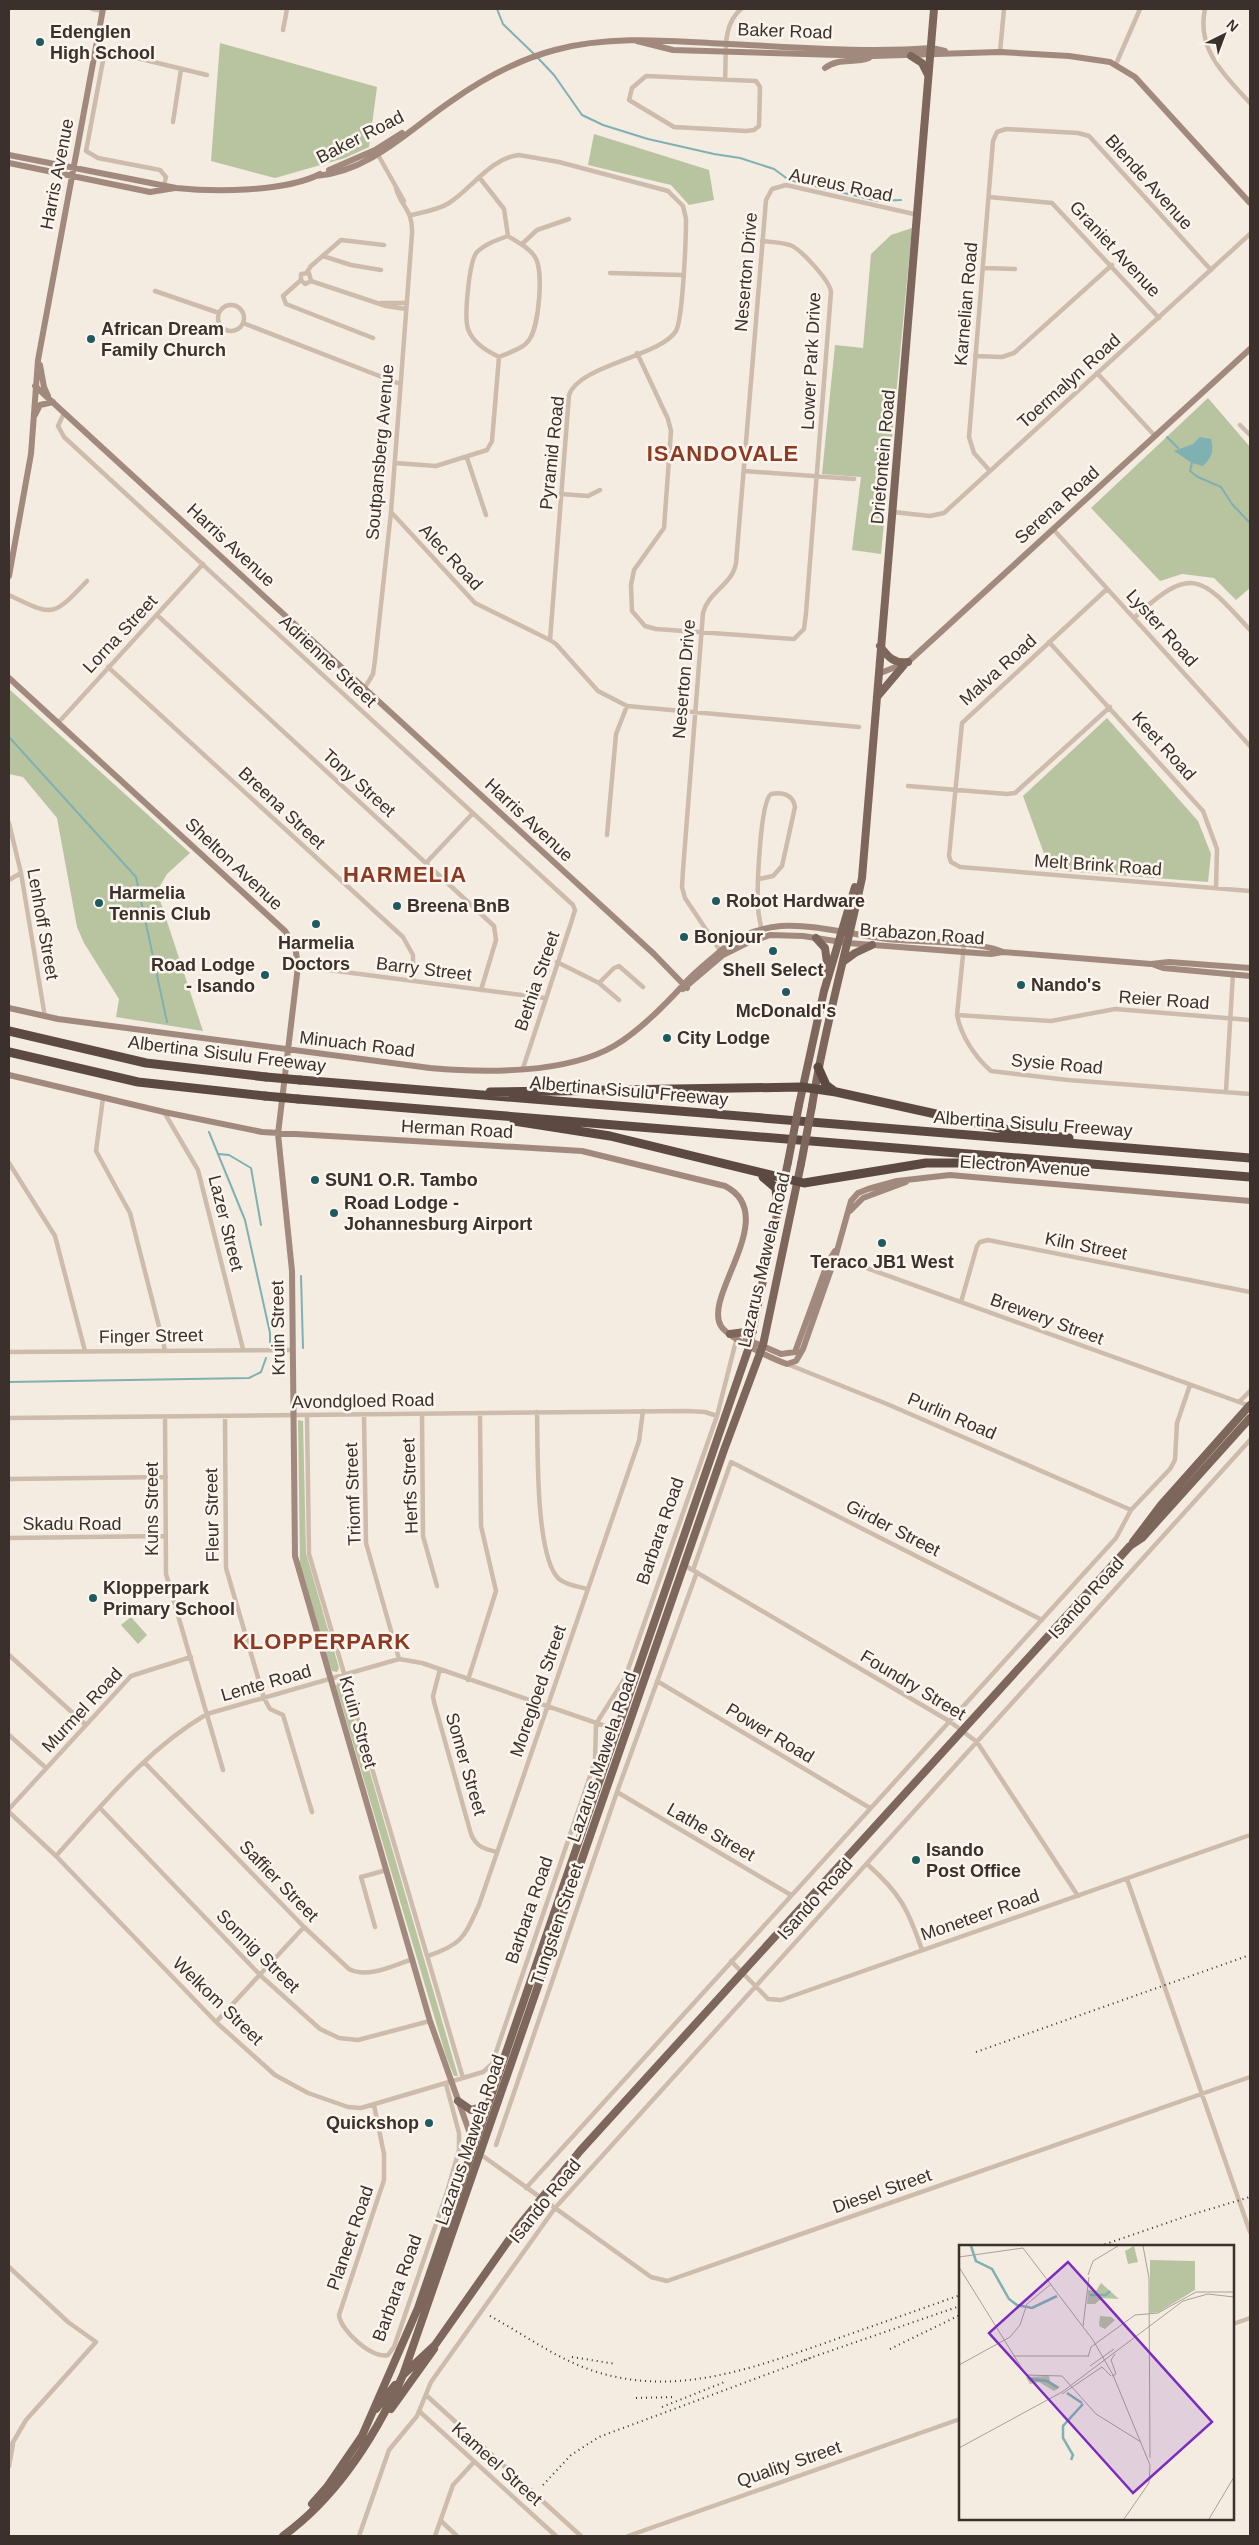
<svg xmlns="http://www.w3.org/2000/svg" width="1259" height="2545" viewBox="0 0 1259 2545" font-family="Arial,sans-serif">
<rect width="100%" height="100%" fill="#f4ebe1"/>
<path fill="#b8c4a0" d="M220 43 377 87 369 147 345 158 275 178 211 161Z
M594 134 709 170 714 200 689 205 671 185 588 165Z
M912 228 881 554 852 550 861 477 822 474 835 345 863 348 871 254 891 235Z
M1208 398 1250 447V588L1236 600 1214 578 1182 574 1160 581 1091 508Z
M9 689 190 853 167 874 157 891 203 1031 116 1017 119 999 84 943 77 927 57 818 23 777 9 774Z
M1107 718 1198 821 1211 854 1208 882 1050 870 1023 796Z
M298 1420 303 1421 306 1553 339 1668 337 1672 332 1671 328 1661 300 1565Z
M131 1617 147 1635 138 1644 121 1625Z
M339 1680 344 1683 458 2076H454L446 2056 336 1686Z"/>
<path fill="#7fb0b2" d="M1200 437 1211 439C1214 451 1212 457 1203 466L1192 463 1174 451 1193 444Z"/>
<g fill="none" stroke-linecap="round" stroke-linejoin="round">
<path stroke="#7fb0b2" stroke-width="2" d="M497 9 503 24 534 54
M537 57 554 75 582 115 603 125 648 139 714 154 740 158 774 169 789 180 878 201 901 200
M1167 437 1178 448
M1192 463 1190 471 1198 477 1221 487 1232 504 1250 523
M9 737 136 877 167 1022
M209 1132 245 1220 270 1333V1343
M219 1154 229 1155 251 1168 261 1225
M301 1276 303 1348
M9 1382 249 1378 261 1372 266 1358"/>
<path stroke="#cdbbac" stroke-width="4.5" d="M92 9 103 11
M1205 9C1196 49 1225 76 1250 103
M283 30 287 9
M96 48 207 75
M105 50 86 151 98 158 160 170 166 177 164 185
M1000 52 1004 9
M1116 64 1140 9
M646 76 756 81 760 87 759 126 754 130 746 131 674 127 629 100 632 88Z
M725 79C727 55 721 26 741 9
M173 122 181 69
M377 153 404 201
M479 177 504 209 508 236
M989 197 1052 203 1159 318
M411 215C424 212 438 210 449 203 472 188 491 158 519 155L559 162 668 191 683 206 686 219C686 238 683 318 676 331 661 356 579 365 569 395L550 640 556 644 598 691 627 706 859 727
M522 244 537 230 569 219
M323 256 351 265 381 270
M983 268 1015 269
M307 272 311 266 341 240 384 245
M610 273 682 275
M301 280 283 296 286 304 373 338
M311 281 309 273 301 274V280L305 284 311 281 386 306 406 309
M155 291 219 313
M381 303H407
M218 318a13 13 0 1 1 26 0a13 13 0 1 1-26 0Z
M243 323 400 384
M637 353 668 419 671 431 664 528 634 570 631 585 632 611 645 626 656 629 794 639 804 629 806 613 831 292C830 281 801 249 790 245 781 242 771 242 762 241
M975 356 1002 357 1014 353 1112 265
M499 357C487 351 473 343 468 329 464 317 469 261 477 252 485 244 497 240 508 236
M499 357C510 352 523 349 529 340 539 327 544 270 535 257 529 247 517 242 508 236
M1097 373 1155 436
M64 413 58 426 64 437 573 905 575 910 571 923 523 1068
M1240 425 1250 435
M467 458 486 515
M395 463 436 466 487 450 492 441 499 357
M744 471 854 479
M990 471 974 453 969 437 993 141 997 132 1006 129 1078 133 1089 136 1211 270
M561 494 588 496 600 490
M391 512 475 603 550 640
M893 512 930 516 944 513 1250 234
M1053 529 1250 746
M1107 589 962 723 949 856 951 862 960 867 1250 891
M9 595C53 616 52 618 87 581
M157 615 494 926 496 940 481 990
M1134 618C1192 564 1201 576 1250 630
M1049 642 1203 811 1217 849 1216 888
M108 667 403 937 413 955V981
M364 689 373 674 375 660 391 512 412 234C413 208 401 208 396 188
M58 723 203 564
M908 786 1007 794 1015 793 1110 707
M9 823 21 873 45 1017
M607 835 616 734 627 706
M426 863 473 813
M759 879 773 876 782 866 795 807C793 794 782 792 771 794 760 802 757 888 758 905 758 916 761 926 763 936
M9 880 21 873
M964 945 957 1015C961 1036 975 1057 991 1071L1068 1080 1250 1094
M721 952 685 898 682 887 683 870 703 613C708 592 733 584 736 563L766 200 772 189 786 185 918 215
M557 962 599 983 619 1000
M298 966 545 998
M599 983 614 968 619 966 643 987
M957 1015 1051 1021 1115 1009 1250 1020
M1226 1091 1233 973
M103 1098 96 1151 130 1213 165 1350
M164 1112 198 1170 243 1349
M9 1163 55 1236 85 1351
M833 1256 1250 1406
M961 1302 977 1246 980 1242 988 1240 1250 1292
M9 1352 293 1350
M787 1364 887 1404 1131 1510
M1239 1402 1250 1391
M537 1412C538 1446 535 1557 559 1579 566 1585 579 1587 588 1589
M422 1414 423 1536 437 1586
M364 1415 366 1543 399 1659
M225 1416 226 1568 264 1698 270 1709 283 1715 312 1812
M307 1416 309 1554 463 2078
M165 1417 166 1574 223 1770
M9 1418 688 1411 705 1412 717 1416
M9 1479 166 1477
M9 1538 165 1536
M684 1565 949 1721 977 1742 1078 1896
M693 1570 731 1462 1042 1620
M9 1655 86 1725
M440 1669 433 1696 434 1702 471 1834C476 1847 485 1849 497 1852
M468 1680 496 1591 481 1526 480 1414
M657 1681 870 1808
M9 1735 46 1768
M144 1762 304 1927 349 1969C368 1979 394 1965 413 1959
M617 1792 791 1895
M100 1808 260 1975 320 2029 339 2038 358 2040 430 2021
M9 1809 131 1676 191 1657
M9 1812 56 1856 216 2022 275 2075 308 2093 348 2107 361 2108 483 2072 492 2064 588 1782 595 1760 596 1724 625 1678 717 1416 737 1337
M56 1856C102 1805 147 1749 207 1714L399 1659 422 1663 617 1730
M867 1864C900 1893 908 1909 922 1950
M1127 1879 1250 2232
M375 1927 361 1877 387 1870
M428 1956C463 1944 464 1937 479 1905L639 1441 643 1411
M731 1961 768 1999 781 2000 1250 1835
M216 2022 304 1927
M374 2105 384 2154V2180L339 2315C340 2330 373 2360 388 2355L394 2347 447 2192 459 2150V2133L446 2084
M496 2145 617 1792 697 1572
M480 2154 651 2277 667 2281 1250 2077
M526 2188 1116 1538 1131 1510 1170 1469 1175 1460 1177 1423 1190 1385
M9 2267 68 2322 96 2342 26 2420 9 2449
M1233 2324 1250 2318
M426 2395 581 2536
M419 2411 556 2536
M9 2466 13 2444
M441 2521 457 2536
M359 2536 389 2450 417 2416 431 2382 555 2208 1250 1440
M435 2536 453 2485 474 2462
M628 2536 960 2419"/>
<path stroke="#a18a7d" stroke-width="6" d="M637 41 673 50 873 56 1000 52 1069 56 1110 62 1135 77 1250 203
M825 68C839 57 854 64 869 58
M9 155 176 188C215 192 285 192 320 174
M9 163 150 192 175 188
M329 170 375 150 402 133
M316 176C369 172 409 130 450 102 481 80 517 60 555 50 611 35 670 41 728 44 795 47 864 53 932 48L945 51
M40 365 44 387 48 396
M35 386 654 954 687 988
M35 415 40 405 53 402
M9 576 31 454 38 360 103 9
M878 674 908 662 1250 349
M9 678 285 931 295 946 298 966 278 1134 292 1271 295 1556 430 2021 474 2145
M1152 964 1163 968 1250 976
M683 989 723 955 747 943 770 935 803 936 848 943 963 952 991 954 1003 952 1151 964 1169 962 1250 968
M9 1008 58 1019 430 1068C484 1073 566 1074 614 1046 640 1031 665 1005 685 983 697 970 712 959 725 947 741 934 761 928 781 926 815 924 853 935 887 939 915 942 981 941 1003 952
M9 1075 164 1112 262 1132 582 1151 725 1186C782 1215 702 1296 721 1326 728 1338 773 1359 787 1364L796 1361 803 1349 835 1258 851 1201 858 1193 868 1189 897 1181 950 1175 1250 1201
M850 1211 863 1198 906 1182
M746 1339 781 1354 795 1352 828 1262 835 1251"/>
<path stroke="#7d675c" stroke-width="8" d="M911 56 922 63 928 75
M880 646C888 657 894 664 908 662
M877 697 904 665
M816 938 825 948 828 970
M844 961 855 953 872 945
M799 1105 824 991 855 887
M812 1106C824 1029 846 954 862 878L934 9
M730 1334 753 1331
M1133 1542 1161 1505 1250 1405
M458 2101 471 2110 487 2106
M404 2374 435 2345 518 2227 580 2151 1130 1546 1142 1538 1250 1418
M376 2409 395 2385
M391 2409 434 2349
M312 2504 327 2487 362 2436 418 2308 749 1347 788 1162
M283 2536C338 2496 375 2437 403 2375L724 1450 763 1345 801 1164"/>
<path stroke="#5c4a42" stroke-width="9" d="M9 1031 146 1063 266 1077
M9 1052 138 1082 265 1096
M818 1067 826 1085 834 1091
M300 1080 1250 1158
M490 1092 802 1087 836 1092 1013 1131 1069 1138
M298 1099 1250 1177
M514 1121 610 1136 804 1183 926 1163H1032
M763 1177 776 1188 778 1213"/>
<path stroke="#3b302b" stroke-width="2" stroke-dasharray="1 4" stroke-linecap="butt" d="M976 2052 1250 1955
M1100 2246 1187 2216 1250 2197
M490 2316C525 2335 558 2360 597 2372 677 2397 753 2368 828 2342 872 2326 916 2311 960 2295
M890 2349 960 2315
M572 2357 616 2364
M804 2360 960 2306
M636 2398 676 2397
M662 2407 727 2381
M543 2485 571 2455 599 2437 811 2358"/>
<path stroke="#7d675c" stroke-width="8" d="M788 1162 799 1105
M801 1164 812 1106"/>
<path stroke="#5c4a42" stroke-width="9" d="M266 1077 300 1080
M265 1096 298 1099"/>
</g>
<g fill="#1f5a5e" stroke="#fbf5ee" stroke-width="2">
<circle cx="40" cy="42" r="5"/>
<circle cx="91" cy="339" r="5"/>
<circle cx="716" cy="901" r="5"/>
<circle cx="99" cy="903" r="5"/>
<circle cx="397" cy="906" r="5"/>
<circle cx="316" cy="924" r="5"/>
<circle cx="684" cy="937" r="5"/>
<circle cx="773" cy="951" r="5"/>
<circle cx="265" cy="975" r="5"/>
<circle cx="1021" cy="985" r="5"/>
<circle cx="786" cy="992" r="5"/>
<circle cx="667" cy="1038" r="5"/>
<circle cx="315" cy="1180" r="5"/>
<circle cx="334" cy="1213" r="5"/>
<circle cx="882" cy="1243" r="5"/>
<circle cx="93" cy="1598" r="5"/>
<circle cx="916" cy="1860" r="5"/>
<circle cx="429" cy="2123" r="5"/>
</g>
<g text-anchor="middle" stroke-width="5" stroke-linejoin="round" paint-order="stroke">
<g font-size="18" fill="#3b302b" stroke="#fbf5ee">
<text transform="translate(785 31) rotate(2)" y="6">Baker Road</text>
<text transform="translate(360 137) rotate(-27)" y="6">Baker Road</text>
<text transform="translate(57 174) rotate(-79)" y="6">Harris Avenue</text>
<text transform="translate(1149 182) rotate(48)" y="6">Blende Avenue</text>
<text transform="translate(841 185) rotate(12)" y="6">Aureus Road</text>
<text transform="translate(1115 249) rotate(47)" y="6">Graniet Avenue</text>
<text transform="translate(746 272) rotate(-85)" y="6">Neserton Drive</text>
<text transform="translate(966 304) rotate(-85)" y="6">Karnelian Road</text>
<text transform="translate(811 361) rotate(-87)" y="6">Lower Park Drive</text>
<text transform="translate(1069 381) rotate(-42)" y="6">Toermalyn Road</text>
<text transform="translate(380 452) rotate(-85)" y="6">Soutpansberg Avenue</text>
<text transform="translate(552 453) rotate(-84)" y="6">Pyramid Road</text>
<text transform="translate(883 457) rotate(-85)" y="6">Driefontein Road</text>
<text transform="translate(1057 505) rotate(-42)" y="6">Serena Road</text>
<text transform="translate(231 545) rotate(43)" y="6">Harris Avenue</text>
<text transform="translate(451 557) rotate(47)" y="6">Alec Road</text>
<text transform="translate(1162 628) rotate(48)" y="6">Lyster Road</text>
<text transform="translate(120 634) rotate(-47)" y="6">Lorna Street</text>
<text transform="translate(328 661) rotate(43)" y="6">Adrienne Street</text>
<text transform="translate(998 670) rotate(-42)" y="6">Malva Road</text>
<text transform="translate(684 679) rotate(-85)" y="6">Neserton Drive</text>
<text transform="translate(1164 746) rotate(48)" y="6">Keet Road</text>
<text transform="translate(359 783) rotate(42)" y="6">Tony Street</text>
<text transform="translate(282 808) rotate(43)" y="6">Breena Street</text>
<text transform="translate(529 820) rotate(43)" y="6">Harris Avenue</text>
<text transform="translate(234 864) rotate(43)" y="6">Shelton Avenue</text>
<text transform="translate(1098 865) rotate(4)" y="6">Melt Brink Road</text>
<text transform="translate(43 924) rotate(80)" y="6">Lenhoff Street</text>
<text transform="translate(922 934) rotate(4)" y="6">Brabazon Road</text>
<text transform="translate(424 969) rotate(7)" y="6">Barry Street</text>
<text transform="translate(537 981) rotate(-71)" y="6">Bethia Street</text>
<text transform="translate(1164 1000) rotate(4)" y="6">Reier Road</text>
<text transform="translate(357 1044) rotate(7)" y="6">Minuach Road</text>
<text transform="translate(227 1054) rotate(7)" y="6">Albertina Sisulu Freeway</text>
<text transform="translate(1057 1064) rotate(5)" y="6">Sysie Road</text>
<text transform="translate(629 1091) rotate(5)" y="6">Albertina Sisulu Freeway</text>
<text transform="translate(1033 1124) rotate(4)" y="6">Albertina Sisulu Freeway</text>
<text transform="translate(457 1129) rotate(3)" y="6">Herman Road</text>
<text transform="translate(1025 1166) rotate(4)" y="6">Electron Avenue</text>
<text transform="translate(226 1223) rotate(76)" y="6">Lazer Street</text>
<text transform="translate(1086 1246) rotate(11)" y="6">Kiln Street</text>
<text transform="translate(764 1260) rotate(-77)" y="6">Lazarus Mawela Road</text>
<text transform="translate(1047 1319) rotate(20)" y="6">Brewery Street</text>
<text transform="translate(278 1328) rotate(-91)" y="6">Kruin Street</text>
<text transform="translate(151 1336) rotate(-1)" y="6">Finger Street</text>
<text transform="translate(363 1401) rotate(-1)" y="6">Avondgloed Road</text>
<text transform="translate(952 1416) rotate(23)" y="6">Purlin Road</text>
<text transform="translate(410 1486) rotate(-92)" y="6">Herfs Street</text>
<text transform="translate(353 1494) rotate(-92)" y="6">Triomf Street</text>
<text transform="translate(152 1509) rotate(-90)" y="6">Kuns Street</text>
<text transform="translate(212 1515) rotate(-91)" y="6">Fleur Street</text>
<text x="72" y="1530">Skadu Road</text>
<text transform="translate(893 1528) rotate(27)" y="6">Girder Street</text>
<text transform="translate(660 1531) rotate(-71)" y="6">Barbara Road</text>
<text transform="translate(1086 1598) rotate(-48)" y="6">Isando Road</text>
<text transform="translate(266 1683) rotate(-16)" y="6">Lente Road</text>
<text transform="translate(913 1685) rotate(31)" y="6">Foundry Street</text>
<text transform="translate(538 1691) rotate(-71)" y="6">Moregloed Street</text>
<text transform="translate(82 1710) rotate(-47)" y="6">Murmel Road</text>
<text transform="translate(358 1722) rotate(74)" y="6">Kruin Street</text>
<text transform="translate(770 1733) rotate(31)" y="6">Power Road</text>
<text transform="translate(602 1757) rotate(-71)" y="6">Lazarus Mawela Road</text>
<text transform="translate(466 1764) rotate(74)" y="6">Somer Street</text>
<text transform="translate(711 1832) rotate(30)" y="6">Lathe Street</text>
<text transform="translate(279 1881) rotate(46)" y="6">Saffier Street</text>
<text transform="translate(815 1899) rotate(-48)" y="6">Isando Road</text>
<text transform="translate(529 1910) rotate(-71)" y="6">Barbara Road</text>
<text transform="translate(980 1915) rotate(-19)" y="6">Moneteer Road</text>
<text transform="translate(557 1924) rotate(-71)" y="6">Tungsten Street</text>
<text transform="translate(258 1951) rotate(45)" y="6">Sonnig Street</text>
<text transform="translate(218 2001) rotate(44)" y="6">Welkom Street</text>
<text transform="translate(470 2140) rotate(-71)" y="6">Lazarus Mawela Road</text>
<text transform="translate(882 2191) rotate(-19)" y="6">Diesel Street</text>
<text transform="translate(545 2201) rotate(-51)" y="6">Isando Road</text>
<text transform="translate(350 2238) rotate(-71)" y="6">Planeet Road</text>
<text transform="translate(397 2288) rotate(-70)" y="6">Barbara Road</text>
<text transform="translate(497 2464) rotate(42)" y="6">Kameel Street</text>
<text transform="translate(789 2464) rotate(-19)" y="6">Quality Street</text>
</g>
<g font-size="18" font-weight="bold" fill="#3b302b" stroke="#fbf5ee" text-anchor="start">
<text x="50" y="38">Edenglen<tspan x="50" dy="21">High School</tspan></text>
<text x="101" y="335">African Dream<tspan x="101" dy="21">Family Church</tspan></text>
<text x="109" y="899">Harmelia<tspan x="109" dy="21">Tennis Club</tspan></text>
<text x="726" y="907">Robot Hardware</text>
<text x="407" y="912">Breena BnB</text>
<text x="694" y="943">Bonjour</text>
<text x="316" y="949" text-anchor="middle">Harmelia<tspan x="316" dy="21">Doctors</tspan></text>
<text x="255" y="971" text-anchor="end">Road Lodge<tspan x="255" dy="21">- Isando</tspan></text>
<text x="773" y="976" text-anchor="middle">Shell Select</text>
<text x="1031" y="991">Nando's</text>
<text x="786" y="1017" text-anchor="middle">McDonald's</text>
<text x="677" y="1044">City Lodge</text>
<text x="325" y="1186">SUN1 O.R. Tambo</text>
<text x="344" y="1209">Road Lodge -<tspan x="344" dy="21">Johannesburg Airport</tspan></text>
<text x="882" y="1268" text-anchor="middle">Teraco JB1 West</text>
<text x="103" y="1594">Klopperpark<tspan x="103" dy="21">Primary School</tspan></text>
<text x="926" y="1856">Isando<tspan x="926" dy="21">Post Office</tspan></text>
<text x="419" y="2129" text-anchor="end">Quickshop</text>
</g>
<g font-size="22" font-weight="bold" letter-spacing="1" fill="#8c3b22" stroke="#fbf5ee">
<text x="723" y="461">ISANDOVALE</text>
<text x="405" y="882">HARMELIA</text>
<text x="322" y="1649">KLOPPERPARK</text>
</g>
</g>
<g transform="translate(959 2245)">
<rect width="275" height="275" fill="#f4ebe1"/>
<path d="M175 1 179 17 169 19 166 6ZM191 15 236 16V45L200 67 191 68ZM142 38 160 54 143 53 136 59H128L129 45 137 46ZM141 71 152 72 156 75 146 84 140 81ZM90 131 91 136 101 142 95 146 80 137 71 139 67 132Z" fill="#b8c4a0"/>
<path fill="none" stroke="#7fb0b2" stroke-width="2.5" d="M12 1 17 16 33 24 50 54 58 60 73 63 98 51M131 50H147L151 46M71 134 88 136 99 143M108 148 123 158M112 215 114 210 104 193V181L124 159"/>
<path fill="none" stroke="#aaa098" stroke-width="1" d="M184 1 190 33 191 213M0 12 64 3 134 95 154 130 191 220 190 238 165 274M0 22 67 130 103 131 137 169 182 197M129 30 134 16 159 1M124 81 130 32M54 111H129M129 112 132 102 176 70 199 68 237 47H275M0 120 51 92 61 80 68 59 92 39M131 121 155 104M153 131 157 129 152 115 156 109M103 149 143 122 152 131M0 203 103 147 224 56 249 49 275 52M250 274 275 232"/>
<path fill="#7b2cbf" fill-opacity="0.15" stroke="#7b2cbf" stroke-width="2.5" d="M109 17 253 177 174 248 30 88Z"/>
<rect width="275" height="275" fill="none" stroke="#3b302b" stroke-width="2.5"/>
</g>
<rect width="1259" height="2545" fill="none" stroke="#3b302b" stroke-width="20"/>
<g transform="translate(1224 35) rotate(42)" stroke="#fbf5ee" stroke-width="4" paint-order="stroke">
<path d="M0-4L9 19L0 12L-9 19Z" fill="#3b302b"/>
<text y="-8" font-size="14" font-weight="bold" text-anchor="middle" fill="#3b302b">N</text>
</g>
</svg>
